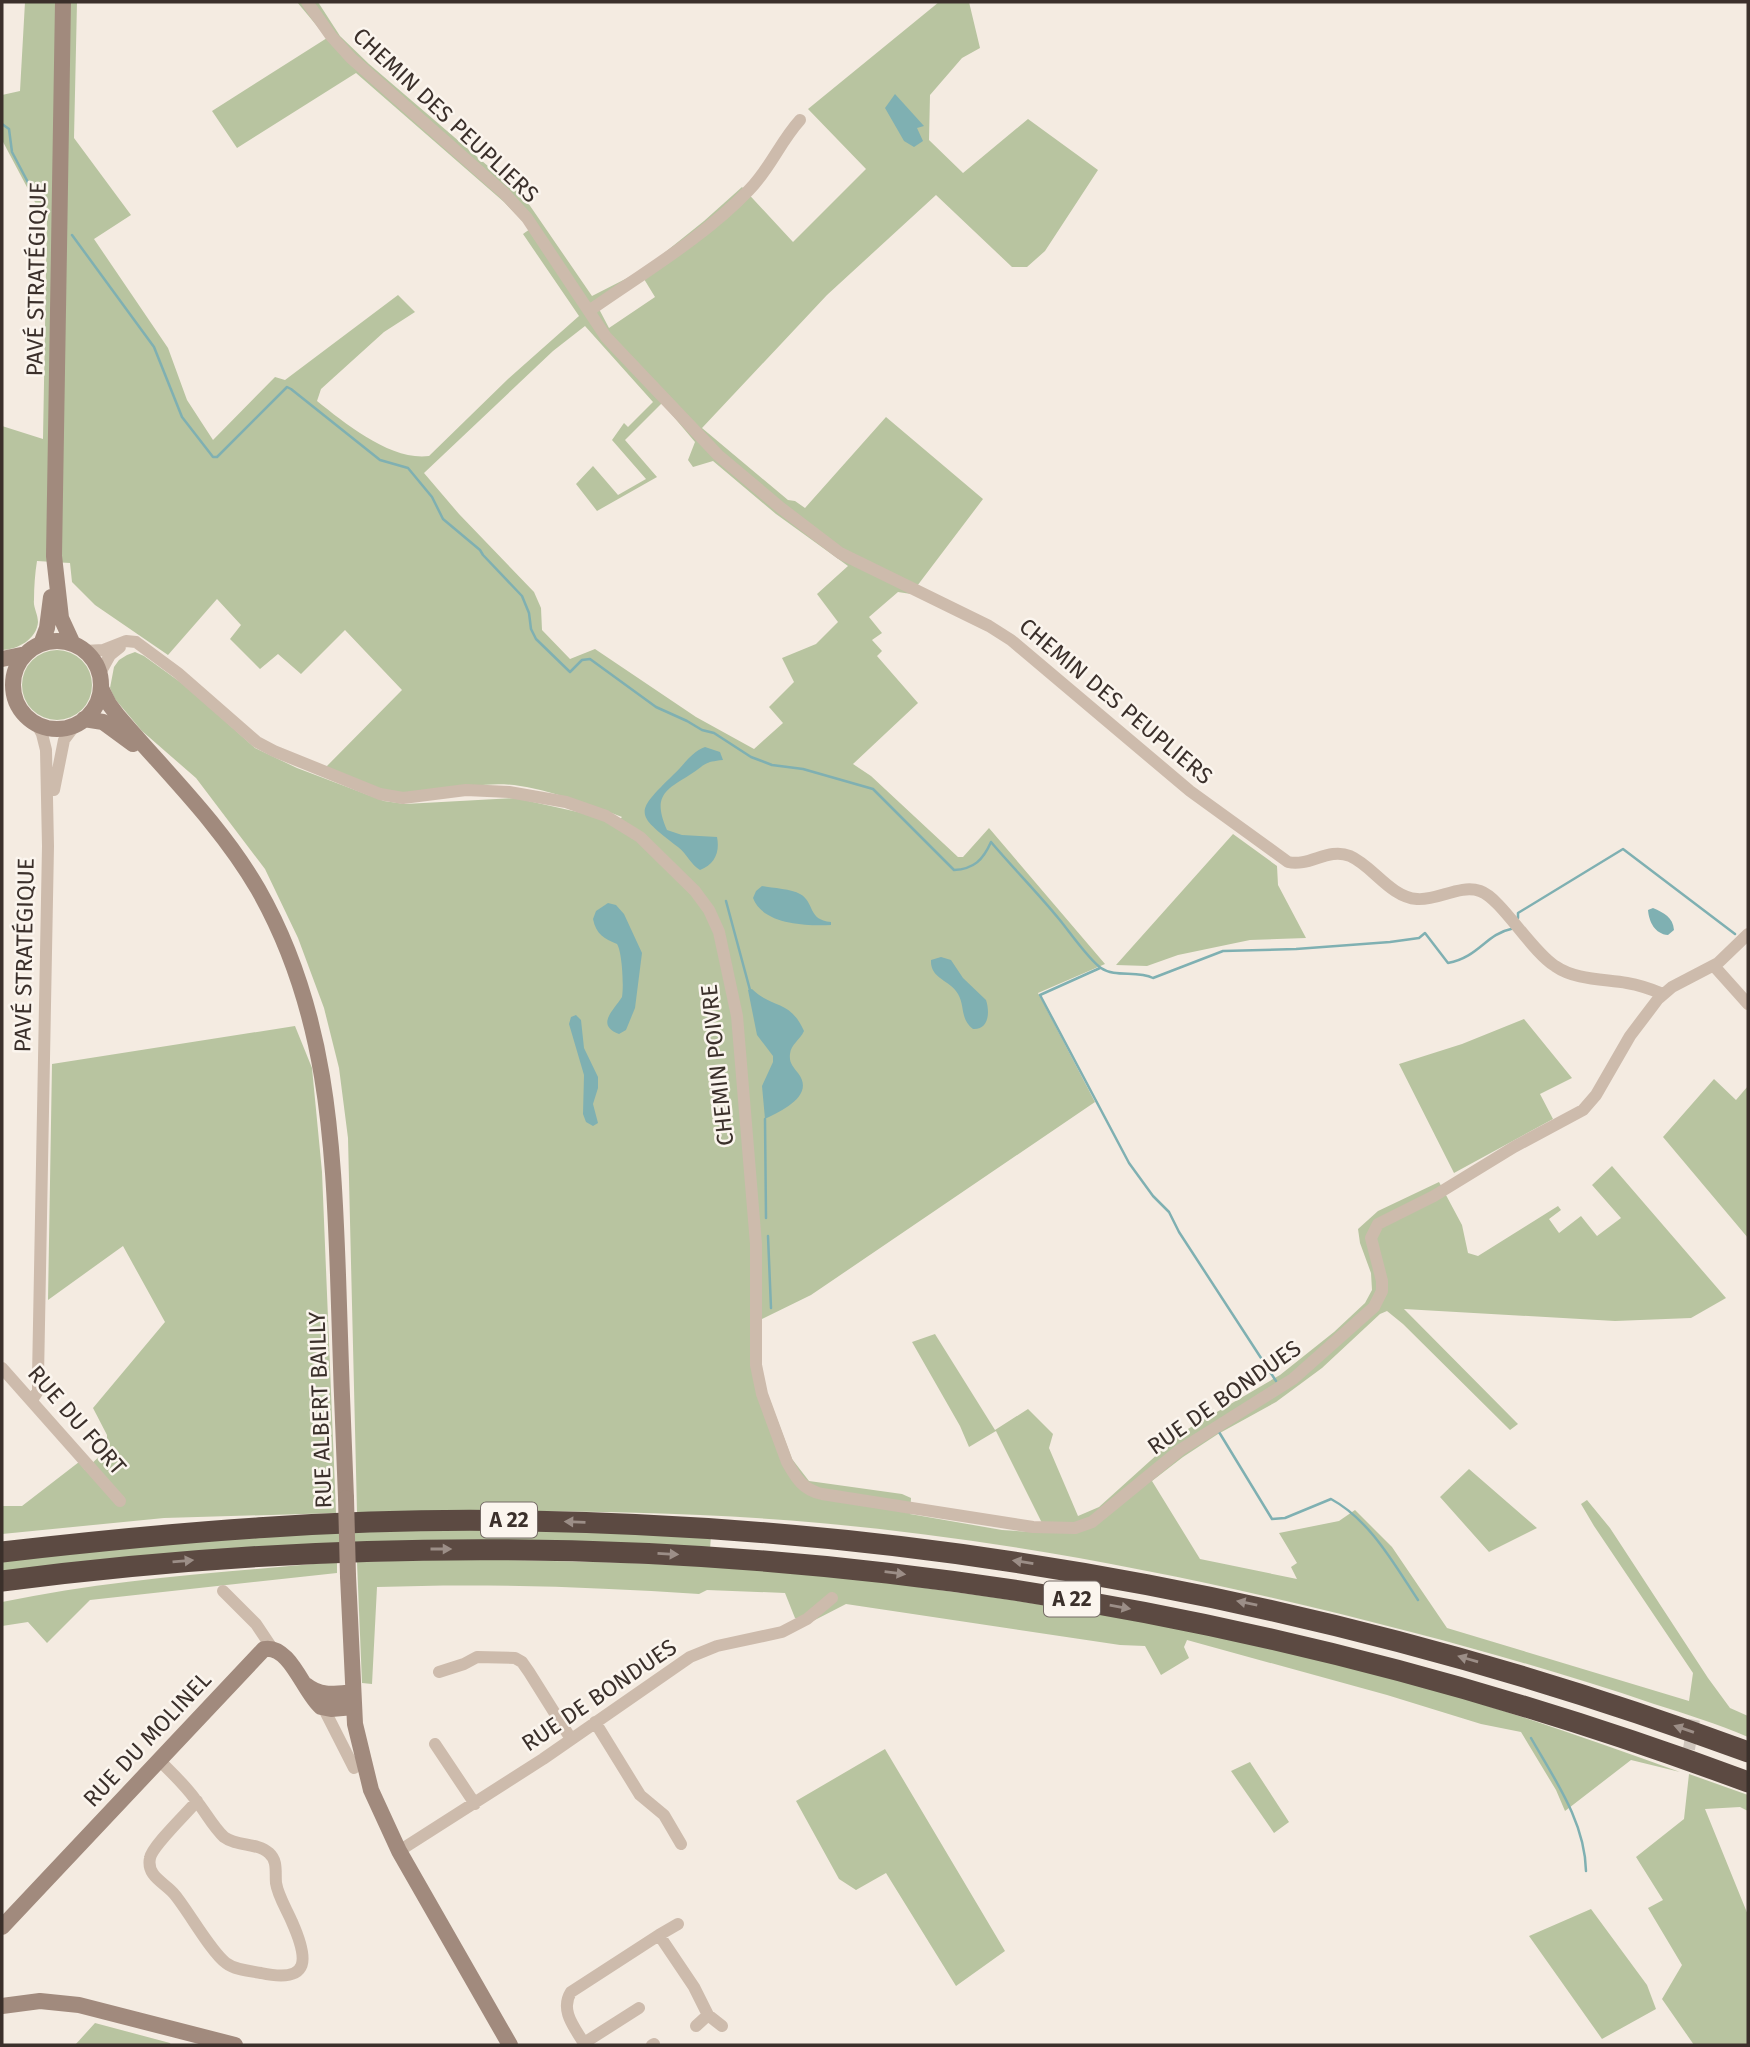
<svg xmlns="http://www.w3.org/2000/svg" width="1750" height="2047" viewBox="0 0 1750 2047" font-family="'Fira Sans',sans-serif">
<rect width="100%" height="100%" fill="#f4ebe1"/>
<path fill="#b8c4a0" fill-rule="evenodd" d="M25 2H77L74 138 131 215 94 239 168 348 187 400 213 440 275 377 285 380 398 295 415 312 384 332 321 389 317 401C346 424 391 461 429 456L508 379 579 316 523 234 530 229 504 202 356 73 237 148 212 111 327 38 297 2H318L340 36 369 64 524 197 592 296 643 270 704 221 742 187 793 242 866 169 808 109 939 2H969L980 48 962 58 930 95 929 140 963 173 1028 119 1098 170 1045 251 1027 267H1012L936 195 827 295 702 428 788 500 795 501 805 508 886 417 983 499 911 594 898 592 869 617 882 633 872 640 882 651 877 656 918 703 853 764 871 776 958 857H963L989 828 1105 964 1038 993 1095 1102 811 1295 760 1320 762 1379 792 1459 809 1481 902 1494 911 1498 910 1514 1002 1530 1047 1533 996 1431 969 1447 960 1426 912 1342 935 1334 995 1430 1028 1409 1053 1434 1049 1448 1078 1516 1099 1507 1181 1433 1280 1375 1334 1332 1365 1303 1372 1290 1371 1273 1360 1243 1358 1229 1378 1211 1439 1182 1462 1225 1468 1253 1478 1256 1558 1206 1561 1210 1549 1219 1559 1233 1581 1216 1597 1236 1621 1218 1592 1185 1612 1166 1726 1298 1691 1318 1615 1321 1404 1309 1518 1424 1510 1430 1403 1324 1387 1311 1380 1314 1322 1368 1276 1402 1218 1434 1183 1457 1152 1481 1200 1559 1297 1579 1291 1567 1297 1563 1279 1533 1339 1521 1355 1510 1392 1547 1447 1628 1689 1701 1693 1673 1594 1526 1581 1504 1587 1500 1610 1528 1708 1678 1730 1708 1748 1716V1737C1718 1724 1686 1714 1654 1704 1575 1677 1495 1654 1415 1633 1220 1582 1021 1541 820 1523 666 1509 512 1511 357 1512L348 1138 339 1068 324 1008 298 938 265 869 196 778 142 731 115 699 110 688 114 667 119 660 127 655 135 652 144 656 187 687 255 748 297 768 384 801 405 804 515 798 618 821 622 817C587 804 551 790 514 785 474 781 436 794 396 793 373 792 347 776 326 767L402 690 345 630 301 674 278 654 260 669 230 639 241 625 217 599 168 655 95 605 72 582 70 563 37 561C35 573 34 587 34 600 33 607 38 614 38 622 37 639 17 650 2 650V426L43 439 47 217 37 206 2 140V95L20 91ZM644 279 655 297 609 328 599 309ZM585 326 653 402 628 427 624 423 612 440 646 479 618 495 593 466 576 484 597 511 657 477 625 440 662 403 695 442 688 460 693 467 713 461 776 514 848 566 817 594 838 622 816 644 782 658 794 682 769 707 783 723 754 749 696 717 595 649 570 659 542 630 541 608 534 592 459 514 424 473 553 351Z
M22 685a35 35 0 1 1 70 0a35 35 0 1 1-70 0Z
M1233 834 1277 866 1278 885 1306 938 1250 940 1178 955 1147 966 1116 965Z
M1524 1019 1572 1078 1540 1094 1553 1119 1454 1173 1399 1064 1462 1044Z
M295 1026 312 1068 322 1172 336 1513 164 1518 2 1534V1506H22L79 1462 85 1470 107 1449V1435L93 1408 165 1322 123 1246 48 1300 52 1064Z
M1714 1079 1736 1100 1748 1086V1238L1663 1137Z
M1469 1469 1537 1528 1489 1552 1440 1497Z
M414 1527 711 1535 710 1550 2 1573V1560L131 1545Z
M462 1559C583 1562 704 1563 824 1575 868 1579 911 1586 954 1592 1105 1612 1255 1640 1401 1680 1495 1706 1588 1739 1680 1772L1631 1760 1565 1811 1556 1790 1521 1732 1481 1724 1387 1695 1187 1640 1184 1647 1189 1658 1161 1675 1145 1646 1120 1645 846 1604 811 1622 795 1618 785 1593 707 1590 699 1594C592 1587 485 1583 377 1587L372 1684 362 1683 357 1562Z
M337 1562V1573L90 1600 47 1643 28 1622 2 1626V1602C112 1579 225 1572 337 1562Z
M885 1749 1005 1951 956 1986 886 1873 856 1890 839 1879 796 1801Z
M1250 1762 1289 1822 1274 1833 1231 1771Z
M1689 1774 1748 1795V1811L1740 1807 1705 1809 1748 1915V2045H1694L1662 1999 1682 1965 1648 1908 1663 1900 1636 1857 1684 1819Z
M1591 1909 1647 1985 1656 2009 1602 2039 1529 1936Z
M95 2023 170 2043 171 2045H75Z"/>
<path fill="#7fb0b2" d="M895 94 924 126 917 128 923 141 914 147 904 141 885 108Z
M705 747 720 752 723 760C701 762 705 766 688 776 663 791 653 798 667 830L682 835 717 837C720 852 715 864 700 870 691 865 687 854 678 847 636 814 633 814 673 775 685 764 690 753 705 747Z
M762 886C773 888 792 889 800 894 815 902 807 920 831 922V925C807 926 763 925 753 898L756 891Z
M608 903 616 905 624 914 642 953 635 1008 626 1030 619 1034C595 1025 614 1010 622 997 624 986 622 951 617 944 604 939 596 934 593 919L596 911Z
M1653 908C1664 913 1673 917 1674 930L1668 935C1655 934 1649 922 1648 910Z
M941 957 951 960 963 978 986 1000C990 1012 989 1030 973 1029 960 1019 965 1006 958 994 950 980 930 979 931 960Z
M752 989C772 1009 790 999 804 1031 800 1040 791 1044 790 1054 789 1063 793 1066 798 1073 816 1096 780 1111 765 1119L762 1086 773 1062V1056L757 1035 748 990Z
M576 1015 581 1020 584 1048 598 1077V1088L593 1104 598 1123 593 1126 586 1122 583 1114 584 1075 569 1024 571 1017Z"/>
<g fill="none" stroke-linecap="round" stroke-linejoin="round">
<path stroke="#7fb0b2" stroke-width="2.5" d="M2 124 9 129 12 152 32 190
M72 235 154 347 182 417 213 457H217L287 387 291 389 380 460 408 468 432 497 443 519 480 550 483 555 522 596 529 613 531 629 536 639 570 672 582 660 590 659 656 707 687 721 702 730 714 733 751 757 772 765 803 769 873 789 954 870C974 869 983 860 991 842 1013 868 1037 892 1059 919 1069 931 1089 960 1101 968 1115 978 1137 970 1153 978L1223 951 1296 949 1390 942 1419 938 1425 933 1448 963C1479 957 1486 934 1511 929
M726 901 750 990
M1518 918V913L1623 849 1735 934
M1100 968 1040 995 1129 1163 1153 1196 1169 1212 1179 1232 1276 1381
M765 1119 766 1218
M768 1236 771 1308
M1219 1432 1272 1519 1285 1518 1331 1499C1370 1520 1394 1564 1418 1600
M1531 1738C1555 1780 1585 1822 1586 1871"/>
<path stroke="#cfc6bd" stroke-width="12" stroke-dasharray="12 6" stroke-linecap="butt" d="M1686 1767 1694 1719"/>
<path stroke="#cdbbac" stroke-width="12" d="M307 2 331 36 351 58 504 193 527 218 606 337 718 455 781 508 840 553 989 626 1011 640 1190 791 1288 862C1310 867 1328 847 1350 856 1373 866 1390 897 1417 899 1437 901 1460 884 1480 891 1501 898 1531 951 1555 966 1575 980 1603 979 1627 983 1639 985 1651 989 1663 994
M589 311C643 273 703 238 749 190 770 169 780 142 800 120
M85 651 103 650 126 641 136 642 178 673 257 742 274 751 380 794 403 798 466 790 509 792 566 802 606 816 640 837 695 891 709 910 719 932 737 1016 756 1244V1365L762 1394 787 1462C796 1478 803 1490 822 1494L1033 1527 1075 1528 1092 1522 1180 1450 1293 1379 1374 1307 1382 1291V1281L1371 1238 1378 1224 1434 1196 1514 1147 1583 1110 1596 1095 1630 1036 1658 999 1672 987 1718 963 1748 934
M100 673 110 655 120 647
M54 790 64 740 76 724
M1714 966 1748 1004
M2 1368 120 1501
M32 1400 38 1391V1377L48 846 46 750 42 734 36 723
M223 1591 256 1624 272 1648
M439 1672 464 1664 477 1657 515 1658 522 1662 529 1672 571 1739
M324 1709 354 1768
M595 1722 640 1795 664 1815 681 1844
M435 1744 475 1804
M159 1760C172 1773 184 1784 195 1799 205 1811 213 1827 224 1837 237 1847 257 1842 269 1853 278 1861 275 1872 276 1883 278 1896 287 1910 292 1922 308 1958 312 1984 261 1973 250 1971 235 1970 226 1963 211 1952 189 1912 175 1895 166 1883 146 1877 150 1858 152 1846 188 1812 197 1801
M399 1851 543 1759 690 1657 717 1646 782 1632 807 1619 832 1598
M678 1924 659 1935 694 1987 708 2015 722 2026
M696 2026 708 2015
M584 2043 639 2008
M585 2045C576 2029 559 2011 571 1992L659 1935
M652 2045 654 2044"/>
<path stroke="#a18a7d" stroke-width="16" d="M63 2 54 556 61 618 73 644
M13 685a44 44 0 1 1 88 0a44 44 0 1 1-88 0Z
M41 644 47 628 51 597
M2 659 26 654
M101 688 109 704 118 716C166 772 221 825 258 889 327 1010 333 1139 338 1275 340 1349 343 1424 346 1498
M84 719 103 722 133 744
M348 1576 355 1724 371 1790 399 1851 510 2045
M306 1685C321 1697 334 1694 353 1692
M2 1927 264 1649C290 1644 304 1693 321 1707L331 1709 354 1707
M2 2006 40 2001 79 2005 235 2045"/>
<path stroke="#5c4a42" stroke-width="21" d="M2 1552C176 1532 351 1517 527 1521 945 1528 1356 1607 1748 1752
M2 1581C602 1503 1181 1571 1748 1782"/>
<path stroke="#a18a7d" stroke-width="16" d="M346 1498 348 1576"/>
</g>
<defs><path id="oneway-solid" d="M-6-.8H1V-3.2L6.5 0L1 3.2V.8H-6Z" transform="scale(1.75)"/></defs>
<g fill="#9c8e87">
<use href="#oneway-solid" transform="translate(575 1522) rotate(-178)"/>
<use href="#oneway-solid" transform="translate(441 1549)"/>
<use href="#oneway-solid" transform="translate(668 1554) rotate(3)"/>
<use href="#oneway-solid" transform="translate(183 1561) rotate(-5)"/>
<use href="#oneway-solid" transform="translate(1023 1562) rotate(-171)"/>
<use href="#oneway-solid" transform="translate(895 1573) rotate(7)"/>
<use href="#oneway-solid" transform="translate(1247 1603) rotate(-168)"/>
<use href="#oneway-solid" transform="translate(1120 1607) rotate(10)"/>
<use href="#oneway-solid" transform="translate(1468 1659) rotate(-164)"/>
<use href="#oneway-solid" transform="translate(1684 1729) rotate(-161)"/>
</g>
<g text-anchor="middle" stroke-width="5" stroke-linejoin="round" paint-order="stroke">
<g fill="#fbf5ee" stroke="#756b66" stroke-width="2">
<rect x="481" y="1502.5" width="56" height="35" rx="5"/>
<rect x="1044" y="1581.5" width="56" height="35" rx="5"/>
</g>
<g font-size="21" font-weight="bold" fill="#3b302b">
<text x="509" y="1527">A 22</text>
<text x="1072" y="1606">A 22</text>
</g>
<g font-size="23" fill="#3b302b" stroke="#fbf5ee">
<text transform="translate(446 115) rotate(43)" y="8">CHEMIN DES PEUPLIERS</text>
<text transform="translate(36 279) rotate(-89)" y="8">PAVÉ STRATÉGIQUE</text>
<text transform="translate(1116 701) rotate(40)" y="8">CHEMIN DES PEUPLIERS</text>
<text transform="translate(24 955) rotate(-89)" y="8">PAVÉ STRATÉGIQUE</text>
<text transform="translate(717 1065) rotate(-96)" y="8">CHEMIN POIVRE</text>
<text transform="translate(1224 1397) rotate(-35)" y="8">RUE DE BONDUES</text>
<text transform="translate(320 1410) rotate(-92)" y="8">RUE ALBERT BAILLY</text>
<text transform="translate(77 1420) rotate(49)" y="8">RUE DU FORT</text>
<text transform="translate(599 1695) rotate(-34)" y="8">RUE DE BONDUES</text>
<text transform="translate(147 1739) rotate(-47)" y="8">RUE DU MOLINEL</text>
</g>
</g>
<rect width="1750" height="2047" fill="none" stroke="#3b302b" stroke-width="7"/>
</svg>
